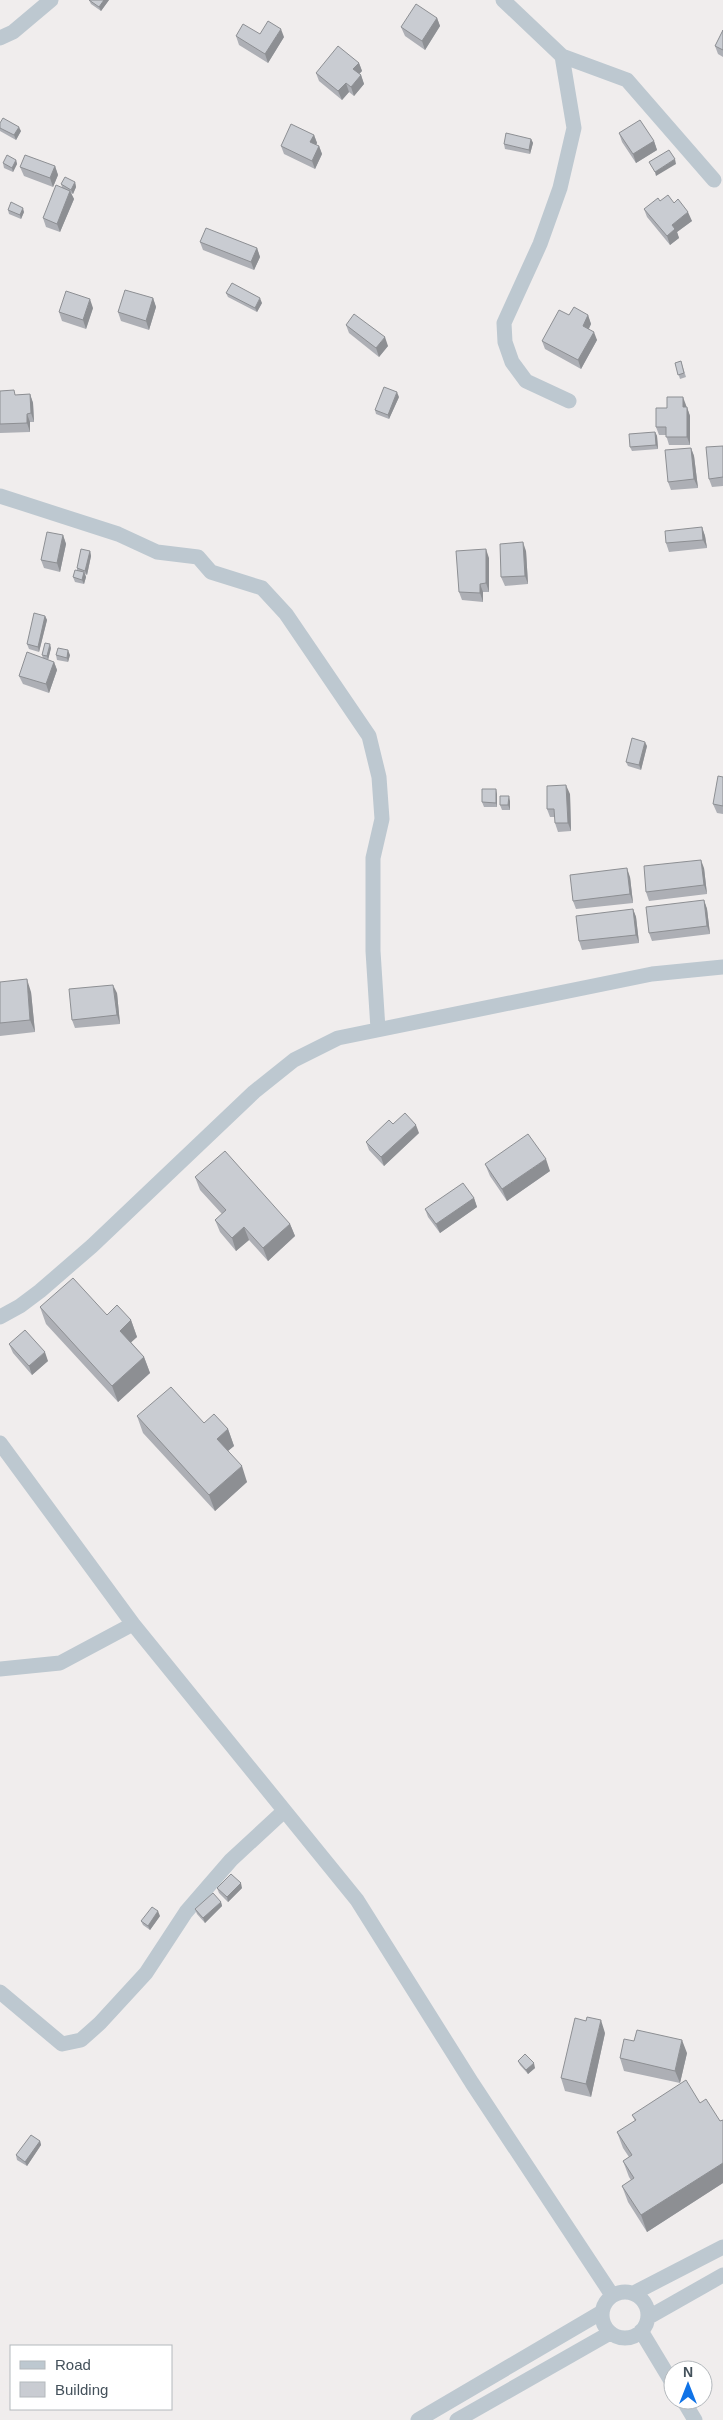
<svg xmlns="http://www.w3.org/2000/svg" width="723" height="2420" viewBox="0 0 723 2420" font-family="Helvetica,sans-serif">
<rect width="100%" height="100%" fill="#f0eded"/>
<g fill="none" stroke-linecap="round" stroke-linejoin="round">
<path stroke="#bdc8d0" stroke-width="15" d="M503 0 562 56 627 80 714 180
M0 38 13 32 51 0
M562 56 574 128 560 188 540 244 504 323 505 342 512 362 526 381 569 401
M0 496 118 534 157 552 198 557 211 572 262 588 286 614 369 736 379 777 382 819 373 858V951L378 1029
M0 1317 20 1306 40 1291 92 1246 254 1092 294 1060 338 1038 652 974 723 967
M0 1443 133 1624 357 1900 472 2083 612 2295
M0 1669 60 1663 133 1624
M0 1992 62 2044 81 2040 100 2023 146 1973 186 1912 231 1860 284 1811
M602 2315a23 23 0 1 1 46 0a23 23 0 1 1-46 0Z
M634 2293 723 2247
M649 2317 723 2275
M641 2331 673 2384
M683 2400 695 2420
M418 2420 602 2312
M457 2420 610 2333"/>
</g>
<path fill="#adafb5" d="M89 0H109L101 11 91 4Z
M437 18 440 26 425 50 405 36 401 27Z
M723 30V57L718 54 715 46Z
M236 36 284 37 268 63 239 45Z
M359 63 362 71 359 74 361 75 364 84 354 96 349 92 342 100 319 81 316 73Z
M0 123 21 131 16 140 0 131Z
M619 133 654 141 657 150 636 163 622 142Z
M314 135 317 143 316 145 319 146 322 154 315 169 284 154 281 146Z
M531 139 533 143 530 154 505 149 504 144Z
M16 160 17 164 13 172 4 168 3 163Z
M55 166 58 175 53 187 24 176 20 167Z
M75 182 76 187 73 194 71 193 74 199 60 232 46 227 43 218 62 187 61 184Z
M660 201 674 203 692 221 677 232 679 238 670 245 647 217 644 209Z
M8 210 24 212 21 219 9 214Z
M200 242 257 248 260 257 254 270 203 250Z
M226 293 262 303 257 312 228 297Z
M153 298 156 307 149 330 121 321 118 312Z
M93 308 86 329 62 321 59 312Z
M569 315H588L591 324 589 329 597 340 581 369 545 349 542 341Z
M346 325 388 346 379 357 349 333Z
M681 361 686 377 680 379 675 363Z
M0 391 16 395 30 394 33 403 34 422H30V432L0 433Z
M399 397 389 419 376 414 375 410Z
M686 405 690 416V445H669L666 435H659L656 427 667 408Z
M655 432 657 436 658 449 632 451 630 447Z
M723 446V486L712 487 709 479Z
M691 448 694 456 698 488 671 490 668 482Z
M702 527 705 536 707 548 669 552 666 543Z
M63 535 66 544 60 572 44 568 41 560Z
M90 551 91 556 87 575 85 574 86 577 84 584 75 582 73 577 77 571V568Z
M526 551 528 584 505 586 501 577Z
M489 558V592H483V602L462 600 459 592Z
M45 616 47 620 39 652 29 649 27 644Z
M51 648 48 660 54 662 57 670 49 693 23 684 19 676 43 658 42 655Z
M56 655H70L68 662 57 660Z
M647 746 641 770 628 766 626 762Z
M723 777V814L717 813 713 804Z
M497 794V807H484L482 802Z
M570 794 571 831 558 832 555 823V817H550L547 809Z
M510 801V810H502L500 805Z
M704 868 707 894 649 901 646 892Z
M630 877 633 903 576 909 573 901Z
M704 900 707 909 710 934 652 941 649 933Z
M633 909 636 917 639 943 582 950 579 941Z
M0 982 31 992 35 1032 0 1036Z
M117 993 120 1024 75 1028 72 1020Z
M419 1133 384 1166 369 1150 366 1142Z
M485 1164 550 1171 507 1201 490 1176Z
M195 1177 290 1224 295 1236 268 1261 249 1240 236 1251 220 1232 215 1220 222 1214 200 1190Z
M474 1198 477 1207 440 1233 428 1217 425 1209Z
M40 1307 107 1315 131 1320 137 1337 131 1342 144 1357 150 1373 118 1402 46 1324Z
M9 1344 48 1361 32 1375 13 1353Z
M137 1416 204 1423 228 1429 234 1446 228 1451 247 1482 215 1511 143 1433Z
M217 1888H242L228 1902 219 1893Z
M221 1902 222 1906 205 1923 197 1914 195 1909Z
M160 1916 150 1930 143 1925 141 1921Z
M605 2033 591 2097 565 2091 561 2078Z
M687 2053 680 2083 624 2071 620 2058Z
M518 2061 535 2068 528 2074 520 2065Z
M700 2103 720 2121 723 2120V2183L647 2232 628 2202 622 2186 631 2180 629 2177 623 2161 629 2157 623 2148 617 2132 635 2121 632 2115Z
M40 2141 41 2145 27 2166 17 2160 16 2155Z"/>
<path fill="#8d8f93" d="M104 0H109L101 11 99 7Z
M437 18 440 26 425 50 422 41Z
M281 29 284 37 268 63 265 54Z
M359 63 362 71 356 77 353 69Z
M361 75 364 84 354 96 351 87Z
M346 83 349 92 342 100 338 91Z
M19 127 21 131 16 140 14 135Z
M314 135 317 143 313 150 310 142Z
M531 139 533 143 530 154 529 150Z
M654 141 657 150 636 163 633 154Z
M319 146 322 154 315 169 312 161Z
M675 159 676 164 656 176 655 172Z
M16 160 17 164 13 172 12 168Z
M55 166 58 175 53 187 50 178Z
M75 182 76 187 73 194 71 190Z
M70 191 74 199 60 232 57 224Z
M23 208 24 212 21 219 20 215Z
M688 212 692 221 677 232 679 238 670 245 667 236 672 225Z
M257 248 260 257 254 270 251 262Z
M153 298 156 307 149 330 146 321Z
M260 298 262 303 257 312 255 308Z
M90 299 93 308 86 329 83 320Z
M588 315 591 324 586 334 583 326Z
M594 332 597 340 581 369 578 360Z
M385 337 388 346 379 357 376 348Z
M397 392 399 397 389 419 388 415Z
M30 394 33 403 34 422 31 413Z
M683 397 686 405V416L683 407Z
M687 407 690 416V445L687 437Z
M27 414 30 422V432L27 423Z
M655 432 657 436 658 449 656 445Z
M691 448 694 456 698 488 694 479Z
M702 527 705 536 707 548 703 540Z
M63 535 66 544 60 572 57 563Z
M523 542 526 551 528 584 525 576Z
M486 549 489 558V592L486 583Z
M90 551 91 556 87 575 85 571Z
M84 572 86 577 84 584 82 580Z
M480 584 483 592V602L480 593Z
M45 616 47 620 39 652 38 647Z
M50 644 51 648 48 660 47 656Z
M68 650 70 655 68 662 67 658Z
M54 662 57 670 49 693 46 684Z
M645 742 647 746 641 770 639 765Z
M566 785 570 794 571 831 568 823Z
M496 789 497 794V807L496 803Z
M509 796 510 801V810L508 805Z
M701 860 704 868 707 894 704 885Z
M627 868 630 877 633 903 630 894Z
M704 900 707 909 710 934 707 926Z
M633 909 636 917 639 943 636 935Z
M27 979 31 992 35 1032 30 1020Z
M113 985 117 993 120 1024 117 1015Z
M416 1125 419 1133 384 1166 381 1157Z
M546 1159 550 1171 507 1201 502 1189Z
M474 1198 477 1207 440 1233 436 1224Z
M290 1224 295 1236 268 1261 263 1248Z
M244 1227 249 1240 236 1251 232 1238Z
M131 1320 137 1337 126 1347 120 1331Z
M45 1352 48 1361 32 1375 29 1366Z
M144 1357 150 1373 118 1402 112 1386Z
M228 1429 234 1446 223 1455 217 1439Z
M242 1466 247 1482 215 1511 209 1495Z
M241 1883 242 1888 228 1902 227 1897Z
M221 1902 222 1906 205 1923 203 1918Z
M158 1911 160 1916 150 1930 148 1926Z
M601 2020 605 2033 591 2097 586 2084Z
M682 2040 687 2053 680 2083 675 2071Z
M534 2063 535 2068 528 2074 526 2070Z
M40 2141 41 2145 27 2166 25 2162Z
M723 2163V2183L647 2232 641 2215Z"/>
<path fill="#c9ccd2" stroke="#8d8f93" d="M89 0H104L99 7Z
M416 4 437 18 422 41 401 27Z
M268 21 281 29 265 54 236 36 243 24 260 34Z
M723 30V50L715 46Z
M338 46 359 63 353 69 361 75 351 87 346 83 338 91 316 73Z
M3 118 19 127 14 135 0 128V123Z
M640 120 654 141 633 154 619 133Z
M291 124 314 135 310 142 319 146 312 161 281 146Z
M506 133 531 139 529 150 504 144Z
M669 150 675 159 655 172 649 162Z
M7 155 16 160 12 168 3 163Z
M25 155 55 166 50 178 20 167Z
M65 177 75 182 71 190 61 184Z
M56 185 70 191 57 224 43 218Z
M668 195 674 203 678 199 688 212 672 225 675 229 667 236 644 209 658 198 660 201Z
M11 202 23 208 20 215 8 210Z
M206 228 257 248 251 262 200 242Z
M232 283 260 298 255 308 226 293Z
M125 290 153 298 146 321 118 312Z
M66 291 90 299 83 320 59 312Z
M574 307 588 315 583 326 594 332 578 360 542 341 559 310 569 315Z
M354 314 385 337 376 348 346 325Z
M681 361 684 373 678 375 675 363Z
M384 387 397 392 388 415 375 410Z
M14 390 15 395 30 394 31 413 27 414V423L0 424V391Z
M667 397H683V407H687V437H666V427H656V408H667Z
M655 432 656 445 630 447 629 434Z
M723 446V477L709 479 706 447Z
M691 448 694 479 668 482 665 450Z
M702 527 703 540 666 543 665 531Z
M47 532 63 535 57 563 41 560Z
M523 542 525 576 501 577 500 544Z
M81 549 90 551 85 571 77 568Z
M486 549V583L480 584V593L459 592 456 551Z
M75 570 84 572 82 580 73 577Z
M34 613 45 616 38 647 27 644Z
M45 643 50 644 47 656 42 655Z
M58 648 68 650 67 658 56 655Z
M27 652 54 662 46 684 19 676Z
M632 738 645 742 639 765 626 762Z
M718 776 723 777V806L713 804Z
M566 785 568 823H555L554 809H547V786Z
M482 789H496V803L482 802Z
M500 796H509L508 805H500Z
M701 860 704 885 646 892 644 866Z
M627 868 630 894 573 901 570 875Z
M704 900 707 926 649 933 646 907Z
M633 909 636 935 579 941 576 916Z
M27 979 30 1020 0 1023V982Z
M113 985 117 1015 72 1020 69 989Z
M405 1113 416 1125 381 1157 366 1142 389 1120 393 1124Z
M528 1134 546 1159 502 1189 485 1164Z
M225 1151 290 1224 263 1248 244 1227 232 1238 215 1220 226 1210 195 1177Z
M463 1183 474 1198 436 1224 425 1209Z
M73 1278 107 1315 117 1305 131 1320 120 1331 144 1357 112 1386 40 1307Z
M25 1330 45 1352 29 1366 9 1344Z
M171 1387 204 1423 214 1414 228 1429 217 1439 242 1466 209 1495 137 1416Z
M231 1874 241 1883 227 1897 217 1888Z
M213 1893 221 1902 203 1918 195 1909Z
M152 1907 158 1911 148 1926 141 1921Z
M587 2017 601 2020 586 2084 561 2078 575 2018 586 2021Z
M637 2030 682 2040 675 2071 620 2058 624 2039 634 2041Z
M525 2054 534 2063 526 2070 518 2061Z
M686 2080 700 2103 706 2099 720 2121 723 2120V2163L641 2215 622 2186 634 2178 623 2161 632 2155 617 2132 636 2120 632 2115Z
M31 2135 40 2141 25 2162 16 2155Z"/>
<rect x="10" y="2345" width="162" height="65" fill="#ffffff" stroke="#b4b9bd"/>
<rect x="20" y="2361" width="25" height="8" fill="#bdc8d0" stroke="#b4b9bd"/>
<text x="55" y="2370" font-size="15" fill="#44515b">Road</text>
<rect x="20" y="2382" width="25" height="15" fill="#c9ccd2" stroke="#b4b9bd"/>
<text x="55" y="2395" font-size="15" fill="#44515b">Building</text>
<g transform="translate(688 2385)"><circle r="24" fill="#ffffff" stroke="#b4b9bd"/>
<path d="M0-4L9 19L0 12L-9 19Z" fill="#1073e7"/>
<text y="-8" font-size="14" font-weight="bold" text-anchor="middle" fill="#44515b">N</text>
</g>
</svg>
